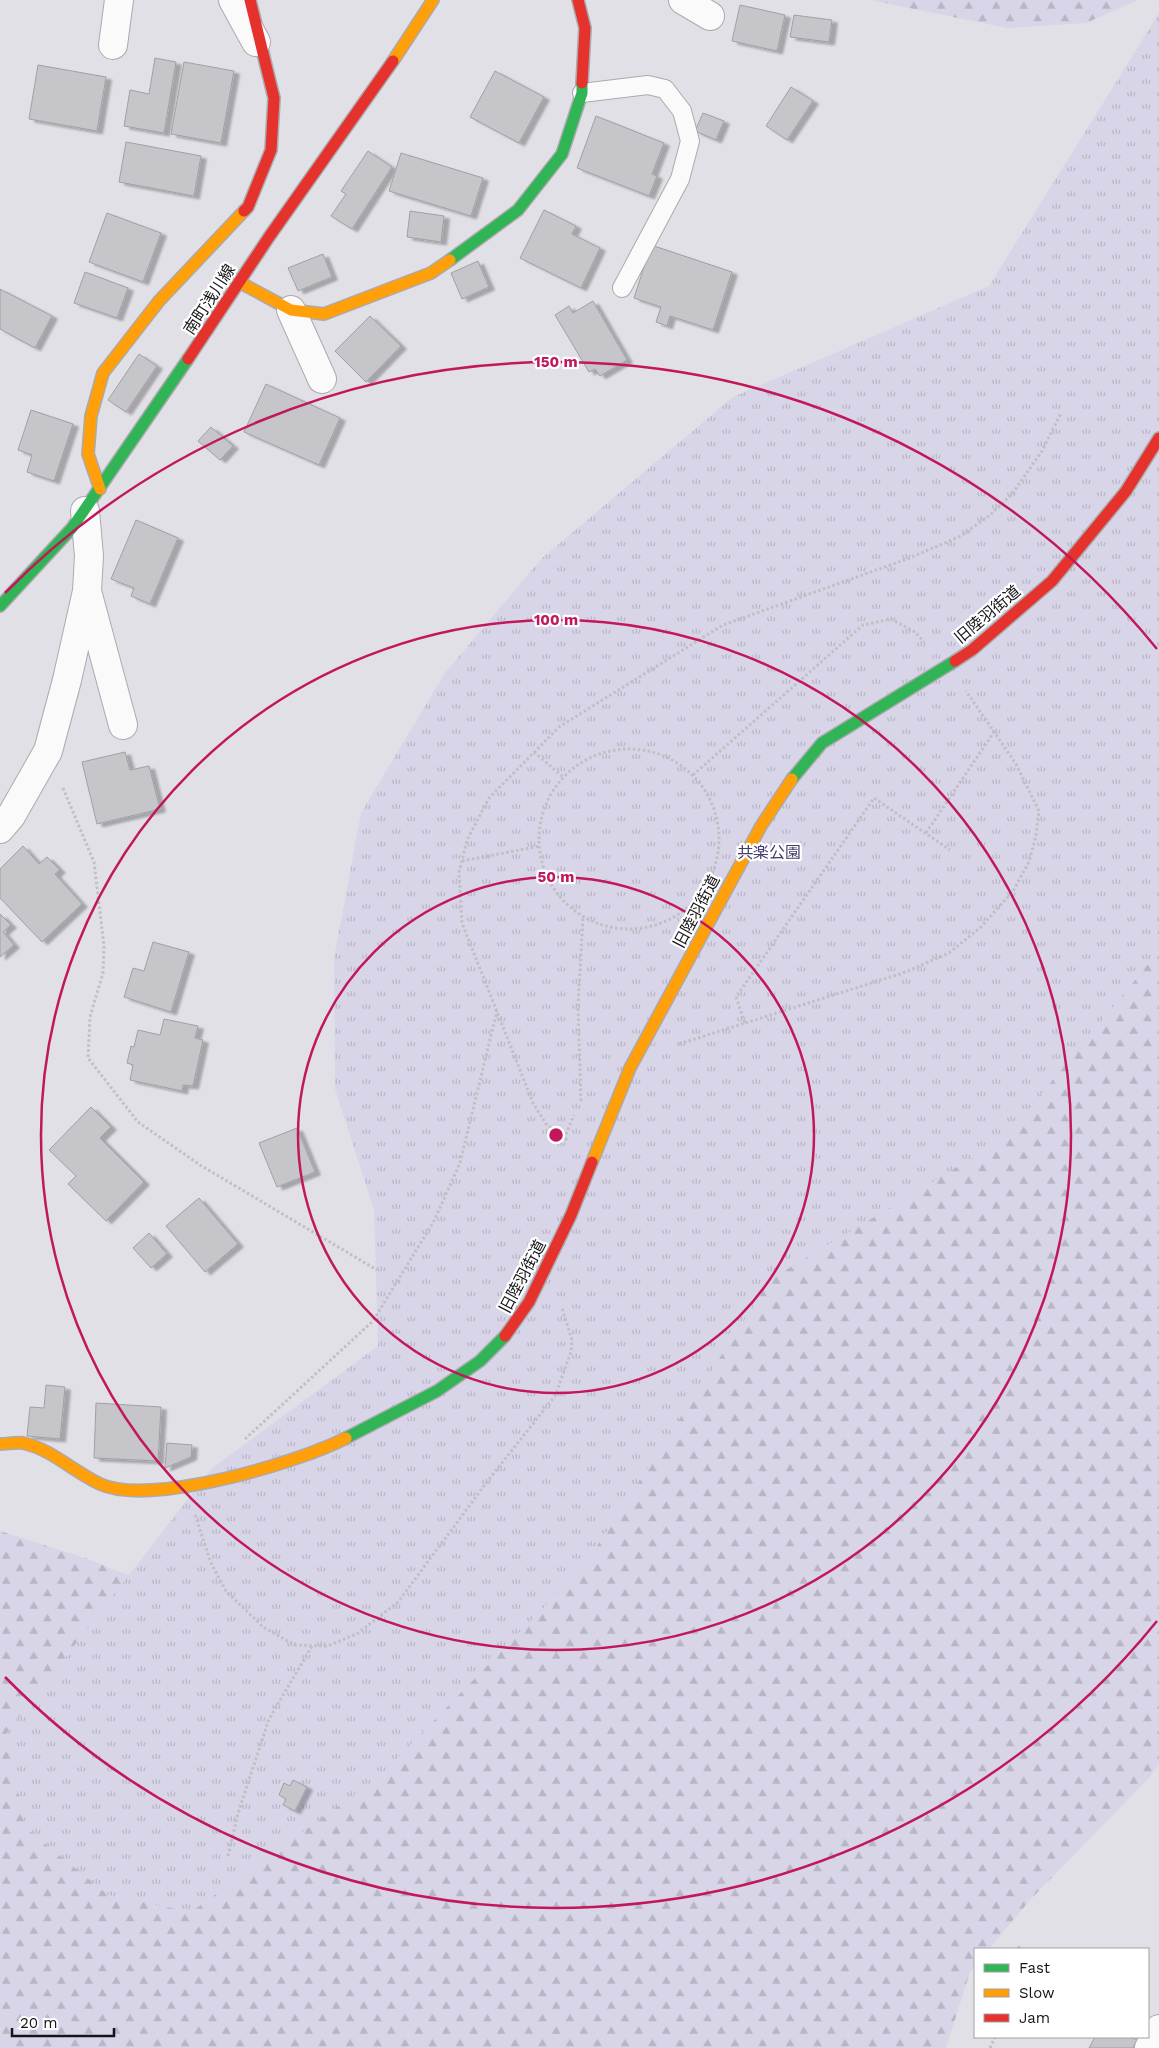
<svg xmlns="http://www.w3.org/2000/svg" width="1159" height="2048" viewBox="0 0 1159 2048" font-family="'Work Sans','Noto Sans JP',sans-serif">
<defs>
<pattern id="forest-firs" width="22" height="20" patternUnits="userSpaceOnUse" patternTransform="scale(1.25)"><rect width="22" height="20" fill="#d8d5e8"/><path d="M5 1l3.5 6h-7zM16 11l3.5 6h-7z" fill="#b8b6c6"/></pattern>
<pattern id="park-tufts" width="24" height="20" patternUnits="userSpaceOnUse" patternTransform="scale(1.25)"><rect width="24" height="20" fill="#d8d5e8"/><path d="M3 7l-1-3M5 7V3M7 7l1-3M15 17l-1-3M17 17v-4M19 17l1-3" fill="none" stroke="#b8b6c6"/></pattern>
<filter id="shadow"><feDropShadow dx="5.5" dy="3" stdDeviation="1" flood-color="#0004"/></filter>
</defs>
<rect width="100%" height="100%" fill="#e1e0e6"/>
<path fill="url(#forest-firs)" d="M870 0H1138L1086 23 1007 28Z
M1159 604V1764L1148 1779 1030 1900 989 1949H975V1966L970 1972 946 2048H0V1531L85 1558 168 1591Z"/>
<path fill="url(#park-tufts)" d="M1159 13V927L1150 962 1004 1139 771 1279 584 1566 380 1776 191 1912 108 1895 25 1827 6 1734 211 1469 378 1346 374 1210 335 1089 334 958 361 813 445 673 541 559 733 397 989 286Z"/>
<path fill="#c6c5ca" stroke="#a0a0a4" filter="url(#shadow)" d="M740 5 785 15 777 51 732 41Z
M794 15 832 20 829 42 790 37Z
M155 58 176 62 164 133 124 126 130 90 149 94Z
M184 62 234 71 221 143 171 134Z
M38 65 106 77 97 131 29 119Z
M495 71 544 97 519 143 470 117Z
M791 87 813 101 787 140 766 126Z
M703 113 724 121 716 140 695 131Z
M596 116 664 143 652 174 657 176 649 196 577 168Z
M126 142 201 156 194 196 119 182Z
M368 151 392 167 352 229 331 216 346 194 341 191Z
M401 153 483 178 471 216 389 191Z
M544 210 576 226 572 234 600 248 581 288 520 258Z
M410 211 444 216 441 242 407 237Z
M107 213 161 233 143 282 89 262Z
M651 245 732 272 713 330 670 316 667 326 656 322 661 307 634 298Z
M323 254 332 277 298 291 288 268Z
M478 261 489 287 462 299 451 273Z
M85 272 128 288 117 318 74 303Z
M0 289 52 316 35 348 0 329Z
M593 301 627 360 600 376 595 369 589 372 555 315 569 306 573 313Z
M370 316 401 346 366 382 335 351Z
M139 354 157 366 126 412 108 400Z
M266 384 340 418 319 465 244 432Z
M31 410 73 424 54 481 27 472 32 455 18 450Z
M211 427 233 446 220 460 198 441Z
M136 520 178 538 150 604 131 596 134 588 111 579Z
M125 752 130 770 149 766 160 809 97 824 82 762Z
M23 846 39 864 47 857 60 870 55 874 82 904 42 942 0 898V869Z
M0 914 11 925 3 932 14 945 0 957Z
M153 942 189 952 171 1012 124 997 133 968 144 971Z
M164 1019 198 1026 195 1038 203 1040 193 1086 183 1085 182 1091 130 1080 133 1065 127 1063 131 1046 134 1047 138 1030 160 1035Z
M91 1107 111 1127 100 1138 144 1182 106 1221 68 1184 76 1176 49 1150Z
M297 1128 315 1172 277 1187 259 1143Z
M199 1198 238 1244 205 1272 166 1226Z
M149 1233 167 1254 151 1268 133 1248Z
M46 1385 65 1387 60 1439 27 1436 30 1407 44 1408Z
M96 1403 161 1407 158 1461 94 1458Z
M167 1443 192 1445 191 1457 165 1468Z
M293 1780 307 1787 295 1811 283 1805 286 1799 279 1795 284 1783 290 1786Z
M1095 2037H1130L1137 2040 1133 2048H1089Z"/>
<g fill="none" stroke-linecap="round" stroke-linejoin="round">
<g stroke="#abaaae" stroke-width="20">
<path id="lane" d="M582 93 648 85 665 89 682 111 690 141 680 179 622 288"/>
</g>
<g stroke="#abaaae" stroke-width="30">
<path id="street" d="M233 0 256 42
M683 0 710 16
M113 45 119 0
M291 310 322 379
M88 595 123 725
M0 829 11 816 48 751 67 680 87 591 89 556 85 511
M1149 2048 1159 2029"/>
</g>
<g stroke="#abaaae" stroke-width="14">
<path id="fast" d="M450 260 518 210 562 154 582 93V83
M0 606 72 528 188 359
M792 779 822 743 955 661
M346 1438 437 1391 480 1361 505 1336"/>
</g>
<g stroke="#abaaae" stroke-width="14">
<path id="slow" d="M393 61 433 0
M239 282 291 310 324 314 431 273 450 260
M100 489 88 454 91 416 103 373 159 301 244 211
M592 1162 630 1068 761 826 792 779
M0 1444C7 1444 16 1442 23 1443 51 1449 74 1472 100 1484 149 1507 298 1463 346 1438"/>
</g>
<g stroke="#abaaae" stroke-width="14">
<path id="jam" d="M578 0 585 28 582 83
M244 211 248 207 271 150 274 98 250 0
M188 359 269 237 393 61
M955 661 972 650 1052 581 1126 491 1159 438
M505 1336 529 1302 571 1215 592 1162"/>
</g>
<path stroke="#c0c0c3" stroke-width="3" stroke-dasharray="2.5 2.5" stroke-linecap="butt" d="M539 839a90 90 0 1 1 180 0a90 90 0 1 1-180 0Z
M534 752 563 777
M693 775 863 625 891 619 915 632 924 642
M63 788 94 862 104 946 103 973 90 1017 88 1058 138 1122 200 1165 377 1270
M926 833 994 732
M462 861 540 846
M745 1023 736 997 874 798 950 850
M679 1044 903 973 949 953 981 927 1013 891 1029 862 1036 836 1039 811 1016 764 966 691
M581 1101 578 1007 583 916
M564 1139 574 1115
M567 1140 546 1124 533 1103 462 923 459 872 467 840 489 798 559 727 723 625 907 559 961 536 990 515 1012 494 1042 451 1061 413
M245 1439 373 1321 434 1221 460 1163 497 1011
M195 1515 211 1563 226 1591 263 1627 295 1645 328 1646 358 1633 398 1602 490 1478 555 1396 571 1352 572 1340 562 1308
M228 1856 238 1813 269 1719 312 1646
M1019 1946V1949
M990 2048 995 2037"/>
<use href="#lane" stroke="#fafafb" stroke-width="18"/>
<use href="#street" stroke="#fafafb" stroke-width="28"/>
<use href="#fast" stroke="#30b455" stroke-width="11"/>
<use href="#slow" stroke="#ff9f0a" stroke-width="11"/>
<use href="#jam" stroke="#e5322d" stroke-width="11"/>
</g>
<g fill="none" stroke="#c2185b" stroke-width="2.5">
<circle cx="556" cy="1135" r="258"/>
<circle cx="556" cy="1135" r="515"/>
<path d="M1157 1621A773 773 0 0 1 5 1677M5 593A773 773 0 0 1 1157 649"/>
</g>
<g text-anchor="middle" stroke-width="4.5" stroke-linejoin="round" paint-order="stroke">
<g font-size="16" fill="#141418" stroke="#fff">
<text transform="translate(209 299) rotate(-57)" y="6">南町浅川線</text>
<text transform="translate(987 614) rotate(-40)" y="6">旧陸羽街道</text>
<text transform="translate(696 911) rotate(-62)" y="6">旧陸羽街道</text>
<text transform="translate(522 1276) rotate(-62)" y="6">旧陸羽街道</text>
</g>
<g font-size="16" fill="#463b6f" stroke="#fff">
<text x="769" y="858">共楽公園</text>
</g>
</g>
<circle cx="556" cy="1135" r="8" fill="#c2185b" stroke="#fff" stroke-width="2.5"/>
<g font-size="15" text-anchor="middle" font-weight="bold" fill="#c2185b" stroke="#fff" stroke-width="4.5" stroke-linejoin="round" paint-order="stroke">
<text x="556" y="367">150 m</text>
<text x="556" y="625">100 m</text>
<text x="556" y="882">50 m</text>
</g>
<rect x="974" y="1948" width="175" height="90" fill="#ffffff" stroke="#a1a1a3"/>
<rect x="984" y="1964" width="25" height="8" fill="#30b455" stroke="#a1a1a3"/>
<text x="1019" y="1973" font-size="15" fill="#141418">Fast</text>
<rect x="984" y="1989" width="25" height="8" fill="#ff9f0a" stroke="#a1a1a3"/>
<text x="1019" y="1998" font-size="15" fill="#141418">Slow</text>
<rect x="984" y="2014" width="25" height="8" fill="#e5322d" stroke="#a1a1a3"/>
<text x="1019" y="2023" font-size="15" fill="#141418">Jam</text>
<path d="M12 2028v8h102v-8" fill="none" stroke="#141418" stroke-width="2.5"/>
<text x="20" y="2028" font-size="15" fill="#141418" stroke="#ffffff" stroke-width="4" paint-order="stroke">20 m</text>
</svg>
